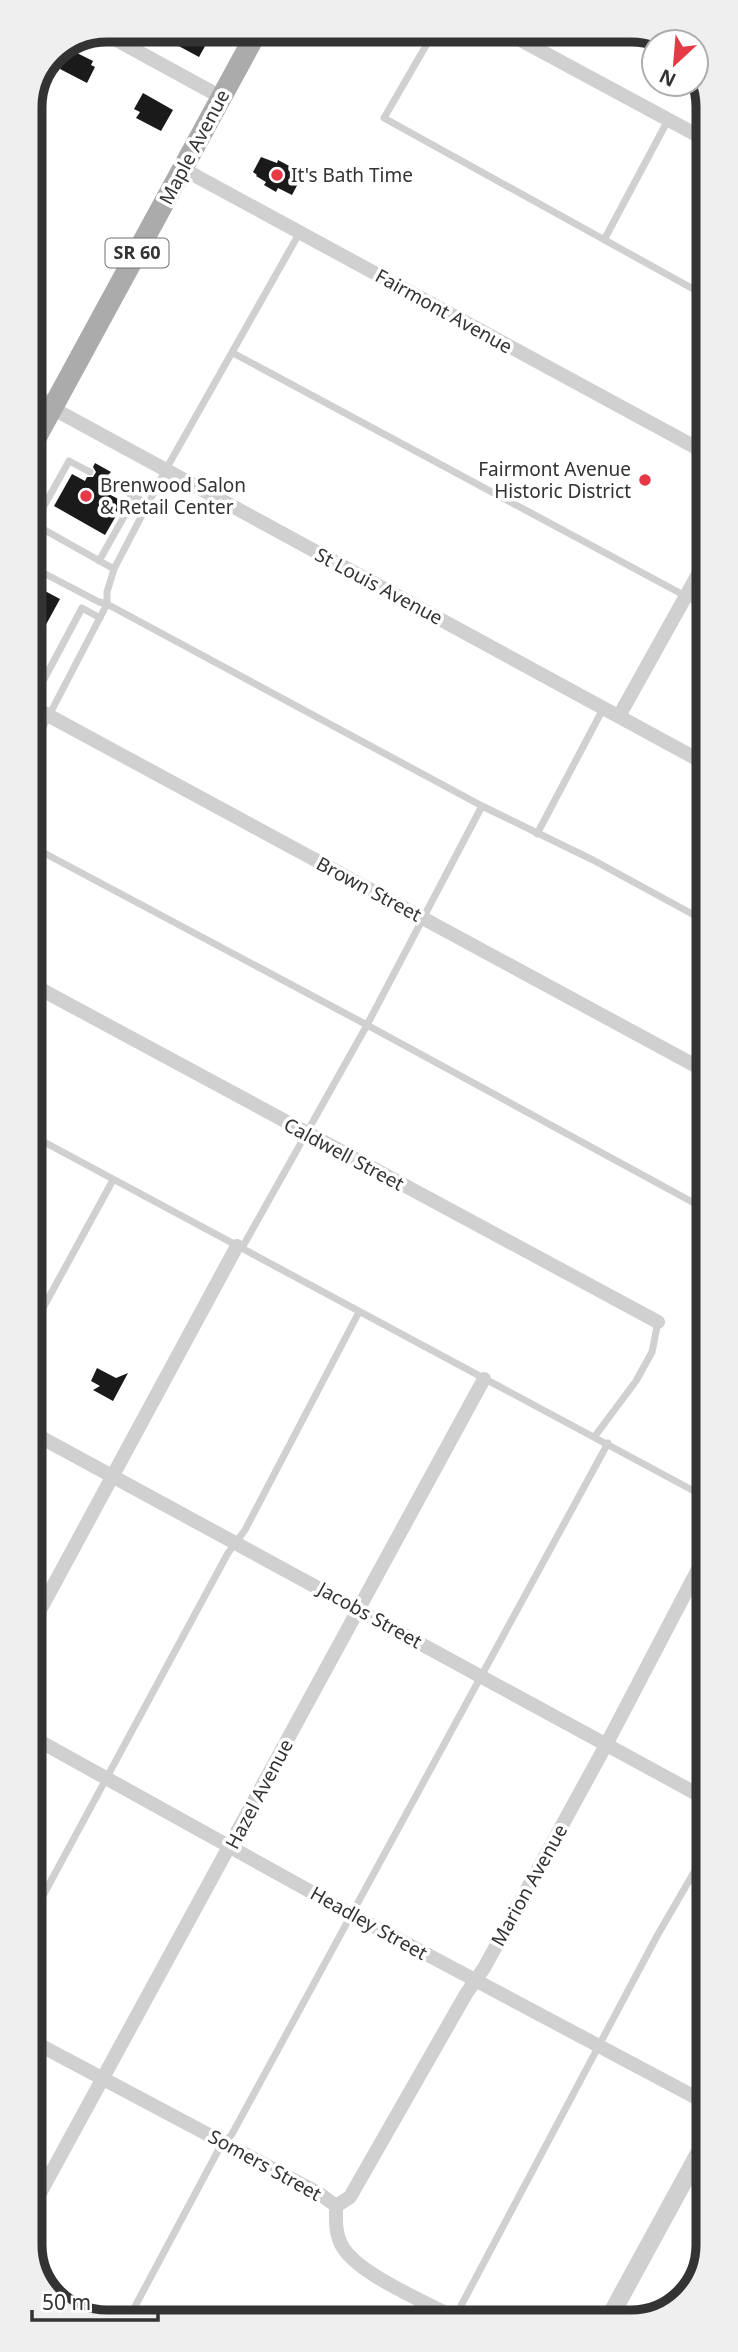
<svg xmlns="http://www.w3.org/2000/svg" width="738" height="2352" viewBox="0 0 738 2352" font-family="'Noto Sans',sans-serif">
<rect width="100%" height="100%" fill="#fff"/>
<path fill="#1a1a1a" d="M149 30H214L199 57Z
M71 50 93 61 91 65 95 67 87 83 60 69Z
M143 93 173 110 161 131 136 118 140 112 134 109Z
M261 157 277 163 278 160 293 168 291 172 301 178 292 195 278 188 276 192 264 185 266 182 256 176 257 175 253 172Z
M95 463 111 472 108 475H103L100 479 103 486 101 490 124 502 105 535 54 506 72 474 85 481 87 477H93L96 472 93 467Z
M30 583 60 599 31 652Z
M97 1368 116 1378 128 1373 113 1401 93 1390 100 1386 91 1381Z"/>
<g fill="none" stroke-linecap="round" stroke-linejoin="round">
<path stroke="#d0d0d0" stroke-width="7" d="M435 30 384 118 706 296
M133 48 143 30
M604 240 668 120
M233 353 706 607
M30 389 55 402
M90 472 69 461 34 524 114 569
M106 481 148 504
M99 561 135 497
M30 566 99 602 107 604 482 806 593 860 707 922
M42 683 82 608 100 618
M31 750 107 604V592L114 569 165 471 300 232
M537 834 603 709
M31 846 367 1025 707 1210
M31 1135 707 1498
M242 1248 367 1025 482 806
M31 1330 113 1180
M595 1436 636 1381 652 1352 658 1322
M32 1916 228 1553 245 1530 359 1312
M132 2312 219 2149 232 2134 608 1443
M455 2317 657 1936 708 1848"/>
<path stroke="#d0d0d0" stroke-width="14" d="M502 30 706 140
M102 32 221 97
M183 169 706 453
M52 408 706 764
M31 706 707 1072
M619 716 706 560
M31 984 658 1322
M31 1432 708 1800
M32 1625 237 1246
M32 1737 351 1914 708 2104
M32 2041 320 2194 336 2206C336 2219 335 2232 341 2244 355 2274 431 2304 461 2321
M336 2206 350 2197 466 1994 484 1968 606 1745 707 1552
M32 2208 484 1379"/>
<path stroke="#d0d0d0" stroke-width="18" d="M608 2320 708 2137"/>
<path stroke="#ababab" stroke-width="21" d="M30 449 258 30"/>
</g>
<g fill="#e63946" stroke="#fff" stroke-width="2.5">
<circle cx="277" cy="175" r="7"/>
<circle cx="645" cy="480" r="7"/>
<circle cx="86" cy="496" r="7"/>
</g>
<g text-anchor="middle" stroke-width="7" stroke-linejoin="round" paint-order="stroke">
<rect fill="#fff" stroke="#707070" stroke-width="2" x="105.5" y="238.5" width="63" height="29" rx="5"/>
<g font-size="18" font-weight="bold" fill="#333">
<text x="137" y="259">SR 60</text>
</g>
<g font-size="19" fill="#333" stroke="#fff">
<text transform="translate(194 147) rotate(-62)" y="7">Maple Avenue</text>
<text transform="translate(444 311) rotate(29)" y="7">Fairmont Avenue</text>
<text transform="translate(379 586) rotate(28)" y="7">St Louis Avenue</text>
<text transform="translate(369 889) rotate(28)" y="7">Brown Street</text>
<text transform="translate(344 1154) rotate(28)" y="7">Caldwell Street</text>
<text transform="translate(370 1615) rotate(29)" y="7">Jacobs Street</text>
<text transform="translate(259 1794) rotate(-62)" y="7">Hazel Avenue</text>
<text transform="translate(529 1885) rotate(-61)" y="7">Marion Avenue</text>
<text transform="translate(369 1923) rotate(29)" y="7">Headley Street</text>
<text transform="translate(265 2165) rotate(29)" y="7">Somers Street</text>
</g>
<g font-size="19" fill="#333" stroke="#fff" text-anchor="start">
<text x="291" y="182">It's Bath Time</text>
<text x="631" y="476" text-anchor="end">Fairmont Avenue<tspan x="631" dy="22">Historic District</tspan></text>
<text x="100" y="492">Brenwood Salon<tspan x="100" dy="22">&amp; Retail Center</tspan></text>
</g>
</g>
<path d="M0 0H738V2352H0ZM107 42H631A65 65 0 0 1 696 107V2245A65 65 0 0 1 631 2310H107A65 65 0 0 1 42 2245V107A65 65 0 0 1 107 42Z" fill="#efefef" fill-rule="evenodd"/>
<path fill="none" stroke="#333" stroke-width="9" d="M107 42H631A65 65 0 0 1 696 107V2245A65 65 0 0 1 631 2310H107A65 65 0 0 1 42 2245V107A65 65 0 0 1 107 42Z"/>
<g transform="translate(675 63) rotate(206)"><circle r="33" fill="#ffffff" stroke="#adadad" stroke-width="2"/>
<path d="M0-5L12 26L0 18L-12 26Z" fill="#e63946"/>
<text y="-10" font-size="19" font-weight="bold" text-anchor="middle" fill="#333333">N</text>
</g>
<path d="M32 2310v10h126v-10" fill="none" stroke="#333333" stroke-width="3.5"/>
<text x="42" y="2310" font-size="21" fill="#333333" stroke="#ffffff" stroke-width="5" paint-order="stroke">50 m</text>
</svg>
